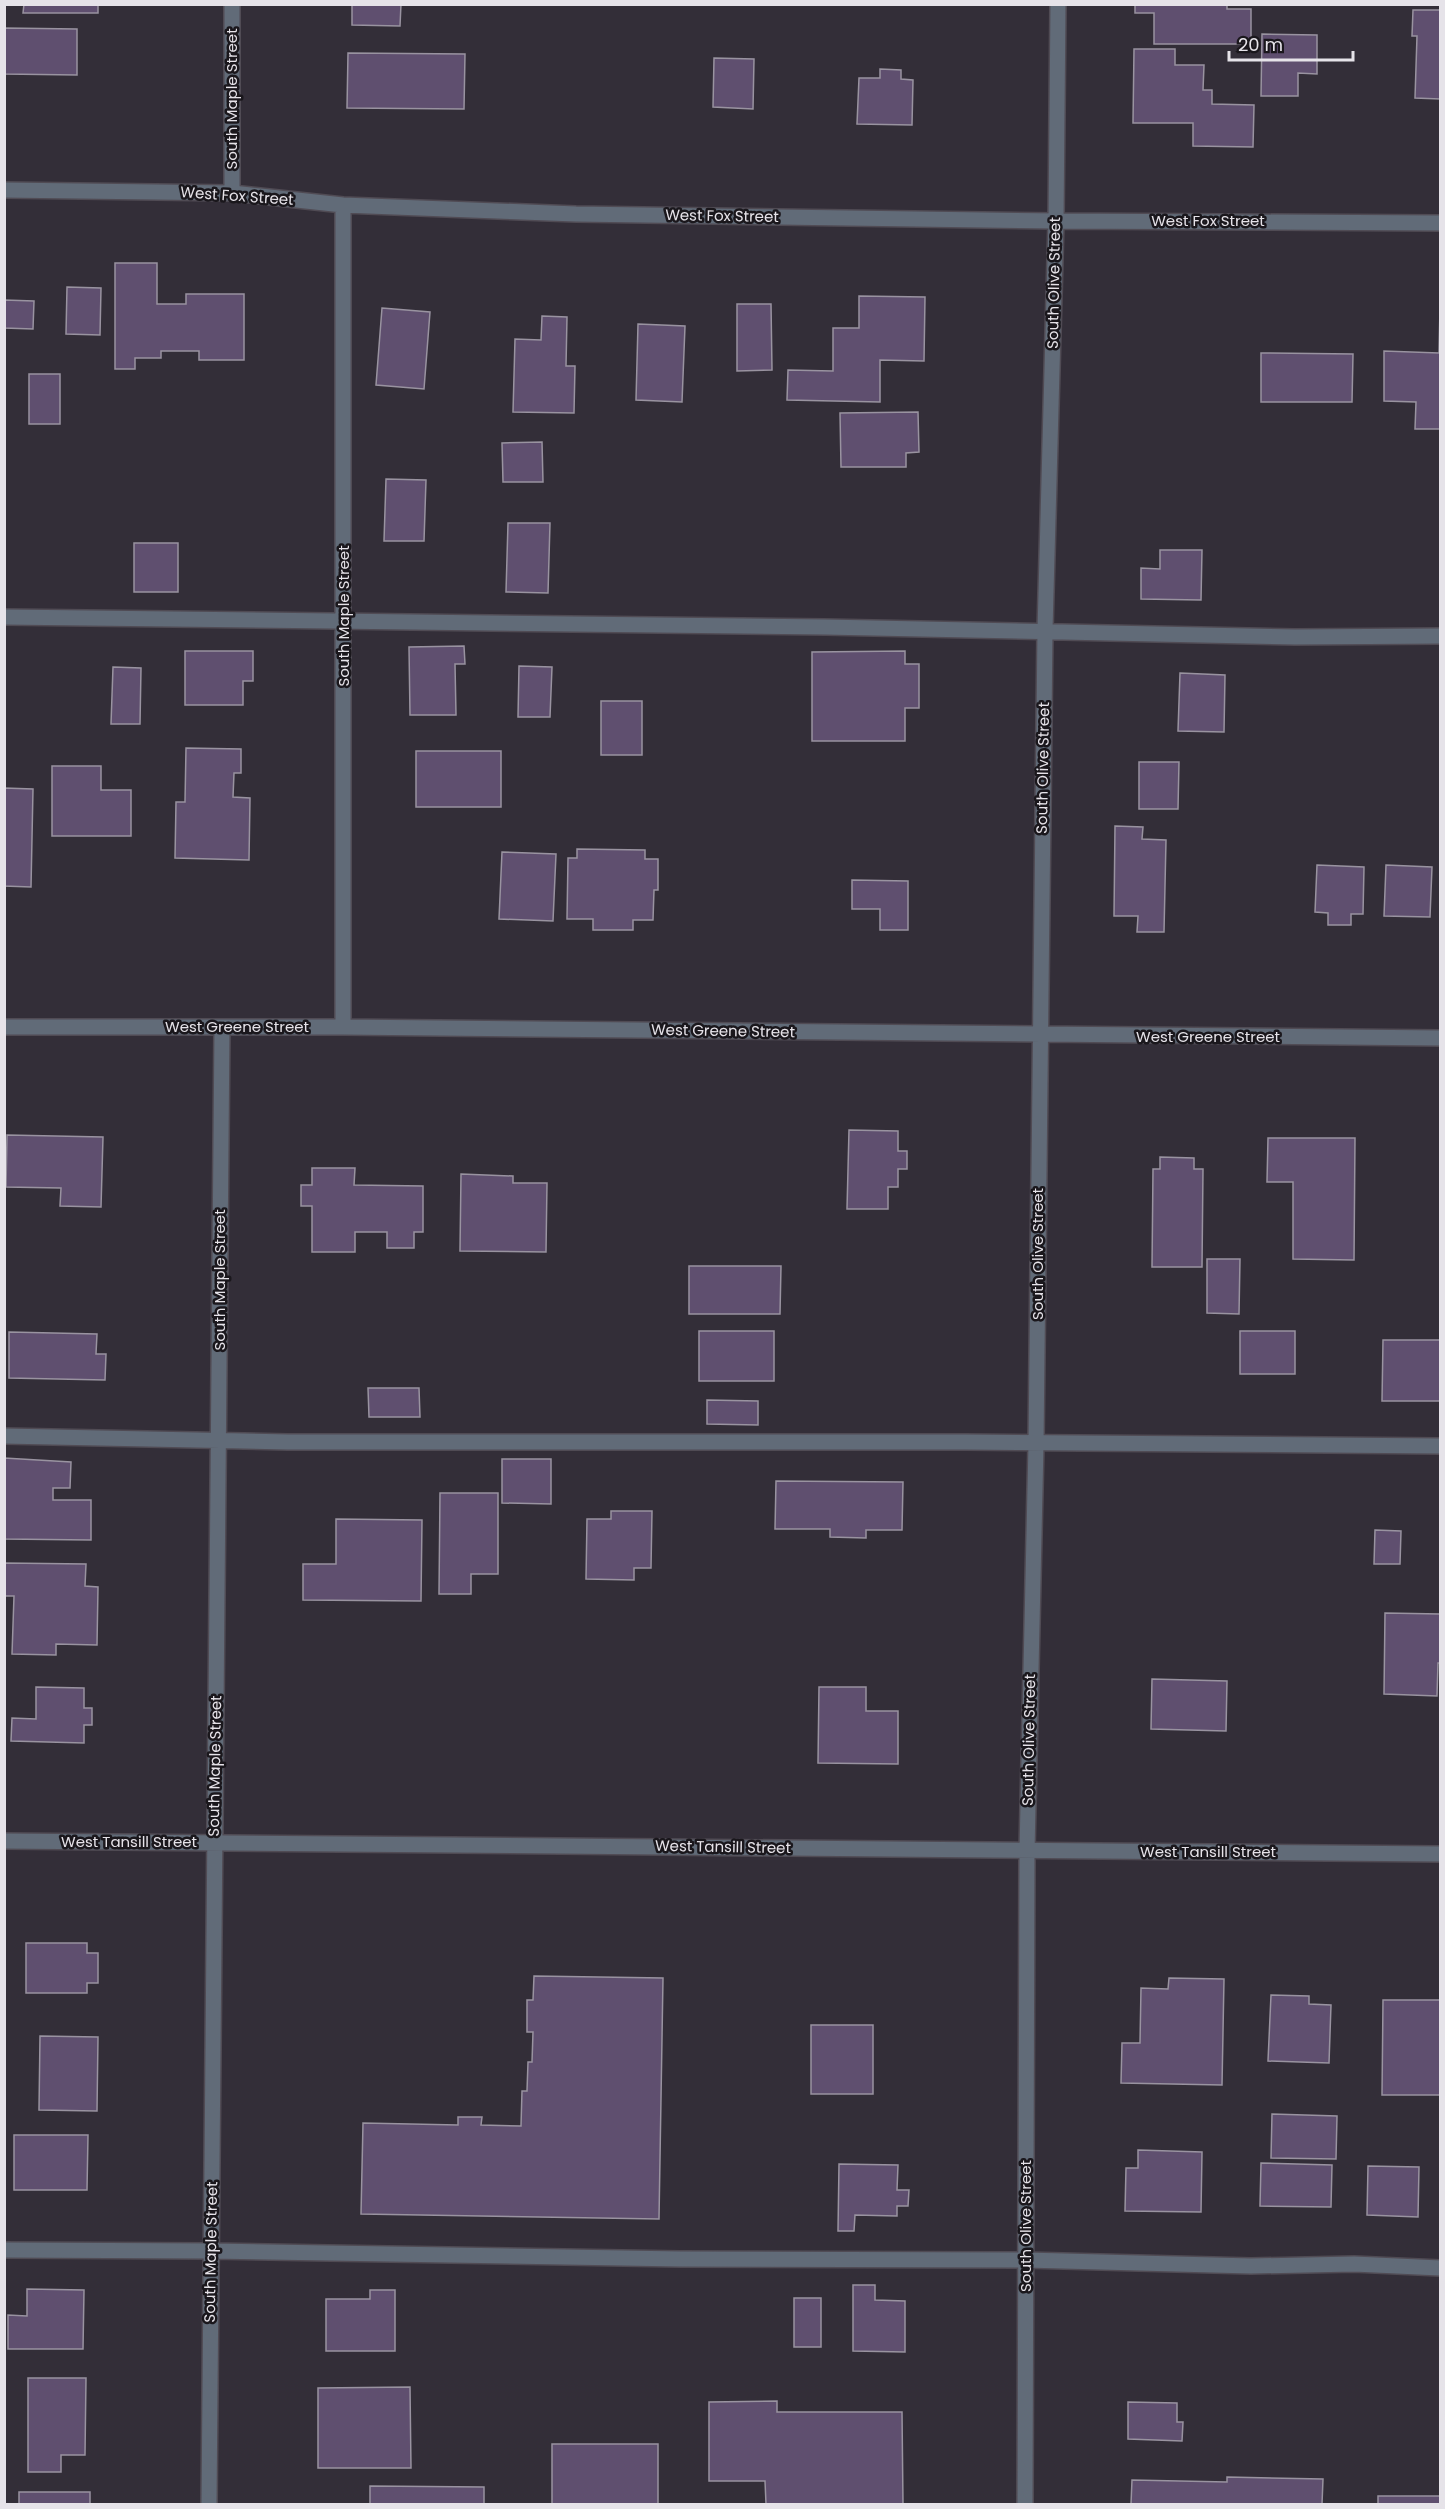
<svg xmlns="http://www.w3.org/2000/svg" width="1445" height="2509" viewBox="0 0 1445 2509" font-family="Poppins,sans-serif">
<rect width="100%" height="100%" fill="#332e38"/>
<path fill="#5f4f6f" stroke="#9993a0" stroke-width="1.5" d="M24 4H98V13H23Z
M352 4H401L400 26 352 25Z
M1135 4H1227V9H1251V44H1154V13H1135Z
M1413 10H1440V99L1415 98 1417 36H1412Z
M4 28 77 29V75L4 74Z
M1262 34 1317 35V74L1298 73V96H1261Z
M1134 49H1175V65H1204L1203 90H1212V104L1254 105 1253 147 1193 146V123H1133Z
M348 53 465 54 464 109 347 108Z
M714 58 754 59 753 109 713 107Z
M880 69 901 70V79L913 80 912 125 857 124 859 78H880Z
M115 263H157V304H186V294H244V360H199V351H161V358H135V369H115Z
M67 287 101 288 100 335 66 334Z
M859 296 925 297 924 361 880 360V402L787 400 788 370 833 371V328H859Z
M4 300 34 301 33 329 4 328Z
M737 304H771L772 370 737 371Z
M1440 307V429H1415L1416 402 1384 401V351L1439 353Z
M382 308 430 312 424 389 376 385Z
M542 316 567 317 566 366H575L574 413 513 412 515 339 541 340Z
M638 324 685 326 682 402 636 400Z
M1261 353 1353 354 1352 402H1261Z
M29 374H60V424H29Z
M918 412 919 452 906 453V467H841L840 413Z
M542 442 543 482H503L502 443Z
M386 479 426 480 424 541H384Z
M508 523H550L548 593 506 592Z
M134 543H178V592H134Z
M1160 550H1202L1201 600 1141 599V568L1160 569Z
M464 646 465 664H455L456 715H410L409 647Z
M185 651H253V681H243V705H185Z
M905 651V664H919V708H905V741H812V652Z
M519 666 552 667 550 717H518Z
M113 667 141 668 140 724H111Z
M1180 673 1225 675 1224 732 1178 731Z
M601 701H642V755H601Z
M186 748 241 749V773H234L233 797 250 798 249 860 175 858 176 802H185Z
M416 751H501V807H416Z
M1139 762H1179L1178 809H1139Z
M52 766H101V790H131V836H52Z
M4 788 33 789 31 887 4 886Z
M1115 826 1143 827 1142 839 1166 840 1164 932H1137L1138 916H1114Z
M577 849 645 850V859H658V890H654L653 920H633V930H593V919H567L568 858H577Z
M502 852 556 854 553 921 499 919Z
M1317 865 1364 867 1363 914H1351V925H1328V913L1315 912Z
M1386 865 1432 867 1430 917 1384 916Z
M852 880 908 881V930H880V909H852Z
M849 1130 898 1131V1151H907V1169H898V1187H888V1209H847Z
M7 1135 103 1137 101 1207 60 1206 61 1188 6 1187Z
M1268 1138H1355L1354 1260 1293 1259V1182H1267Z
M1160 1157 1194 1158V1169H1203L1202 1267H1152L1153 1169H1160Z
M312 1168H355L354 1185 423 1186V1232H414V1248H387V1232H355V1252H312V1206H301V1185H312Z
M461 1174 513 1176V1183H547L546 1252 460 1251Z
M1207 1259H1240L1239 1314 1207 1313Z
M689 1266H781L780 1314H689Z
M699 1331H774V1381H699Z
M1240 1331H1295V1374H1240Z
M9 1332 97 1334 96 1354H106L105 1380 9 1378Z
M1383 1340H1440V1401H1382Z
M368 1388H419L420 1417H369Z
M707 1400 758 1401V1425L707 1424Z
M4 1458 71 1462 70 1488H53V1500H91V1540L4 1539Z
M502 1459H551V1504L502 1503Z
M776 1481 903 1482 902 1530H866V1538L830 1537V1529H775Z
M440 1493H498V1574H471V1594H439Z
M611 1511H652L651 1568H634V1580L586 1579 587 1519H611Z
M336 1519 422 1520 421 1601 303 1600V1564H336Z
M1375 1530 1401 1531 1400 1564H1374Z
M4 1563 86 1564 85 1586 98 1587 97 1645 56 1644V1655L12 1654 14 1596H4Z
M1385 1613 1440 1614V1663H1438L1437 1696 1384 1694Z
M1152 1679 1227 1681 1226 1731 1151 1729Z
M36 1687 84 1688V1708H92V1725H84V1743L11 1741 12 1718 36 1719Z
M819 1687H866V1711H898V1764L818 1763Z
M26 1943H87V1953H98V1983H87V1993H26Z
M534 1976 663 1978 659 2219 361 2214 363 2123 458 2125V2117H482L481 2125 521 2126 522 2091H527L528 2062H532L533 2032H527V2000H533Z
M1169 1978 1224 1979 1222 2085 1121 2083 1122 2043H1140L1141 1988 1168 1989Z
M1271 1995 1309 1996V2004L1331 2005 1329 2063 1268 2061Z
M1383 2000H1440V2095H1382Z
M811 2025H873V2094H811Z
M40 2036 98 2037 97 2111 39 2110Z
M1272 2114 1337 2116 1336 2159 1271 2158Z
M14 2135H88L87 2190H14Z
M1138 2150 1202 2152 1201 2212 1125 2211 1126 2168H1138Z
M1261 2163 1332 2165 1331 2207 1260 2206Z
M839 2164 898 2165 897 2190H909L908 2206H897V2216L855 2215 854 2231H838Z
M1368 2166 1419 2167 1418 2217 1367 2215Z
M853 2285H875V2300L905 2301V2352L853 2351Z
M27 2289 84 2290 83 2349H8V2315L27 2316Z
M370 2290H395V2351H326V2299H370Z
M794 2298H821V2347H794Z
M28 2378H86L85 2455H61V2472H28Z
M410 2387 411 2468H318V2388Z
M777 2401V2412H902L903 2504H766L765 2481H709V2402Z
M1128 2402 1177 2403V2422H1183L1182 2441 1128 2439Z
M552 2444H658V2504H552Z
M1227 2477 1323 2479 1322 2504H1131L1132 2480 1227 2482Z
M370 2486 484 2487V2504H370Z
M19 2492H90V2504H19Z
M1378 2496H1440V2504H1378Z"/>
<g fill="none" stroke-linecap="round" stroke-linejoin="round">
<g stroke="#504b54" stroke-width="18">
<path id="minor" d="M4 190 232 193 343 205 576 214 1056 221 1440 223
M232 193V4
M343 205V1027
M4 617 825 627 1295 637 1440 636
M4 1027H343L1440 1038
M4 1436 288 1442H965L1440 1446
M4 1841 1440 1854
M4 2250 212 2251 680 2259 1026 2260 1251 2266 1354 2264 1440 2268
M209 2504 222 1028
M1025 2504 1027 1851 1036 1444 1045 630 1056 221 1058 4"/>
</g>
<use href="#minor" stroke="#616b78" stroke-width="15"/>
</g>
<g text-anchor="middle" stroke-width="5" stroke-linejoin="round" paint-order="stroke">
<g font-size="15" fill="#e6e3e9" stroke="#1a171c">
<text transform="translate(232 99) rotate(-90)" y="5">South Maple Street</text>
<text transform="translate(237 196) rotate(4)" y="5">West Fox Street</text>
<text transform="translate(722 216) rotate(1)" y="5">West Fox Street</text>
<text x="1208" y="226">West Fox Street</text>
<text transform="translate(1054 283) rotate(-89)" y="5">South Olive Street</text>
<text transform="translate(344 616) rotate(-90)" y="5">South Maple Street</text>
<text transform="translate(1043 768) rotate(-89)" y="5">South Olive Street</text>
<text x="237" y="1032">West Greene Street</text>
<text transform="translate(723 1031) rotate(1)" y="5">West Greene Street</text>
<text x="1208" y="1042">West Greene Street</text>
<text transform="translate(1038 1254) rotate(-90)" y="5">South Olive Street</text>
<text transform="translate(220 1280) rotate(-90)" y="5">South Maple Street</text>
<text transform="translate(1029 1740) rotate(-89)" y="5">South Olive Street</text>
<text transform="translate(215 1766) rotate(-89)" y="5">South Maple Street</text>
<text x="129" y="1847">West Tansill Street</text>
<text transform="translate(723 1847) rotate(1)" y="5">West Tansill Street</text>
<text x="1208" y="1857">West Tansill Street</text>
<text transform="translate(1026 2226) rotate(-90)" y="5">South Olive Street</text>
<text transform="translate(211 2252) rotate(-89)" y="5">South Maple Street</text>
</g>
</g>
<rect width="1445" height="2509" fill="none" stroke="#e6e3e9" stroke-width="12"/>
<path d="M1229 51v9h124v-9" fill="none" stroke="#e6e3e9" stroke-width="3"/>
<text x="1238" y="51" font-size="18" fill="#e6e3e9" stroke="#1a171c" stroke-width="4.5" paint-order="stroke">20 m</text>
</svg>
